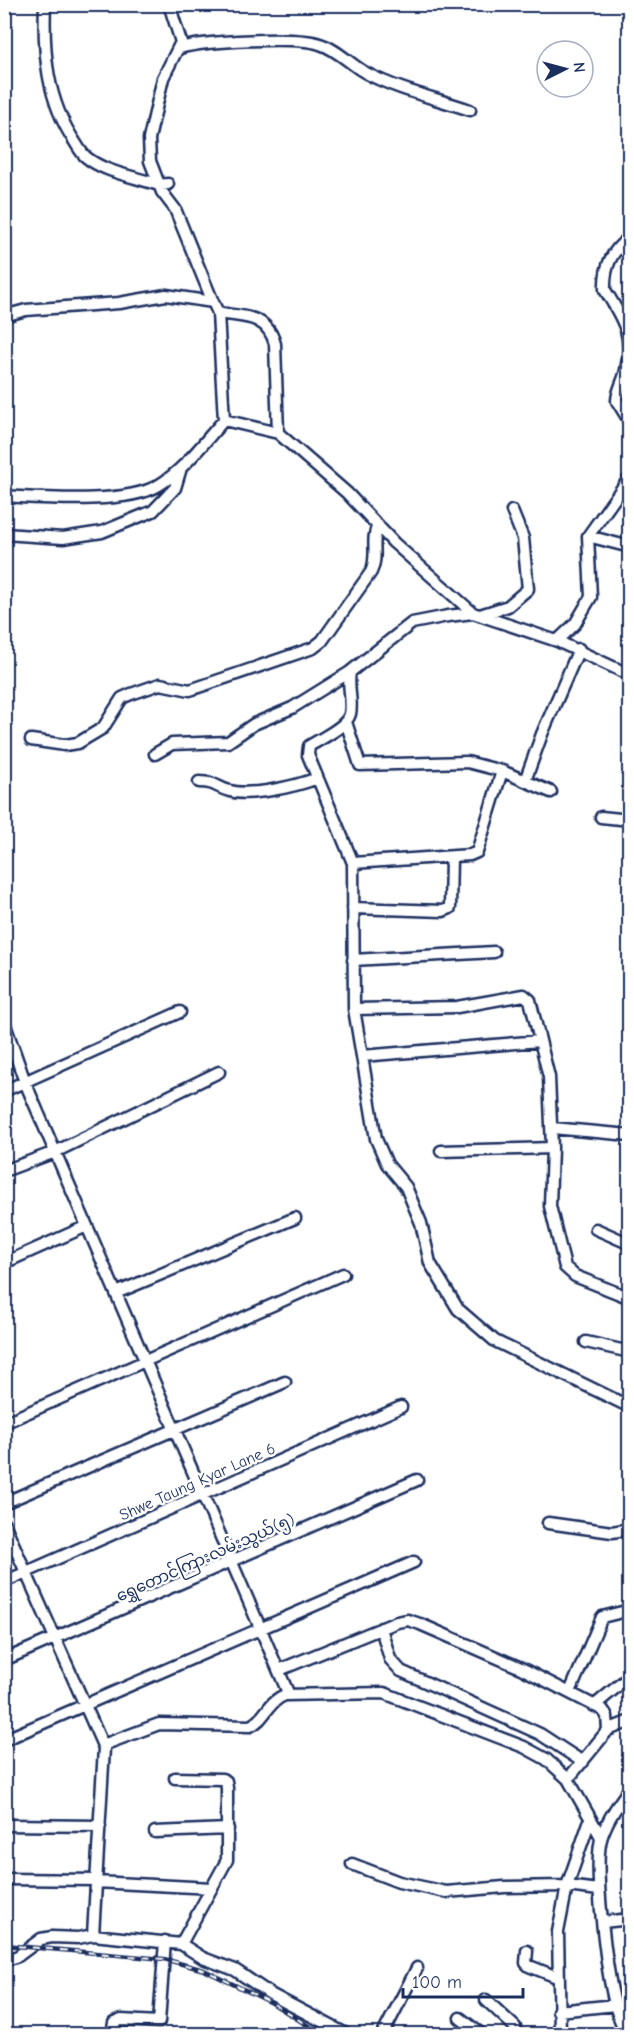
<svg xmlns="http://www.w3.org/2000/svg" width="634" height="2039" viewBox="0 0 634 2039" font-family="'Comic Neue','Noto Sans Myanmar',sans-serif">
<rect width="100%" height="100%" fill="#fff"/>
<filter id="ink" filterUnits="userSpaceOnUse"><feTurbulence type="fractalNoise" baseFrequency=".0167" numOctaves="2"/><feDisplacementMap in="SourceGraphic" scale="12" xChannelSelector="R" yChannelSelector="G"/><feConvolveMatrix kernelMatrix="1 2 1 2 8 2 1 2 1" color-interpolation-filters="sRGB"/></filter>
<g filter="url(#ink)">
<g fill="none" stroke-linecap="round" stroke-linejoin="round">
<g stroke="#1b2f5e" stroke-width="15">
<path id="minor" d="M45 4C43 53 47 101 75 142 78 147 82 154 86 157 105 173 137 177 159 185L168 184
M169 4 181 42 163 78 149 139 150 161 162 192 175 209 213 302
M180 48C204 41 297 36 320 44 337 49 351 65 366 73 398 90 435 98 470 110
M630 237C611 251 604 267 605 290 623 320 634 334 626 370 624 381 617 390 617 401L630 422
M218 313C243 317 267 314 275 344L278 433
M4 316 26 310 119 303 166 295 213 302 218 313 224 420C204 442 185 469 159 485 127 505 43 498 4 496
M224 420 278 433 347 493 394 543 473 613
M4 534 63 538 102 532 153 511 175 488 181 468
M588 536 630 547
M480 615 508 606 528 589 523 538 512 511
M557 641 575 624 591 597 588 536 630 477
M350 672C347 686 353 701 350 714 347 727 320 739 309 746L308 755 353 863 354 1009 376 1139 387 1164 406 1187 421 1223 430 1263 458 1309 495 1341 630 1407
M346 722 360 765 467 762 502 771 551 792
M31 740 65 745 78 743 103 728 122 698 131 694 160 684 190 690 313 648 322 641 371 572C379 556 370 540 378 525
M155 754 172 744 228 742 254 724 292 708 350 672 412 623 448 616 473 613 557 641 630 675
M525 781 542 734 579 649
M199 782C217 782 216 788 230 791 250 797 296 786 315 779
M601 817 630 820
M353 863 470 855 477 852 502 771
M353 908 443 911 450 908 451 857
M353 960 494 952
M354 1009 457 1007 524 995 530 1000 549 1077 552 1148 550 1206 565 1267 575 1276 630 1298
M4 1022 25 1082 289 1695
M362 1056 540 1041
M4 1091 180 1012
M552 1128 630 1135
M441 1151 552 1148
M4 1171 55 1152 219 1072
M596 1229 630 1244
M4 1263 87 1226
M116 1293 295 1218
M586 1342 630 1352
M4 1423 343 1274
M4 1503 285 1382
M4 1523 104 1748 93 1935
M548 1523 612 1532 630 1529
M4 1582 401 1407
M381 1628 390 1659 401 1671 540 1734 583 1762
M4 1660 417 1480
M279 1670 397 1622 408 1620 420 1624 521 1668 603 1710 607 1716 608 1730 568 1779
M570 1692 602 1617 630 1610
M595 1705 630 1676
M608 1730 630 1721
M4 1740 414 1562
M103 1745 159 1724 250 1726C265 1720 268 1701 285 1695L384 1693 524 1747 546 1759 568 1779 601 1837
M175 1778 222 1779 226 1781 227 1788V1860L181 1944
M4 1825 100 1826
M155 1832 228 1829
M352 1864 399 1882 446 1892 504 1887 567 1886 599 1890
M4 1879 97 1880
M96 1882 212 1888
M603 1922 630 1919
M527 1951 526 1963 529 1966 557 1977
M4 1961 18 1956 41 1939 52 1937 78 1938 93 1935 181 1944 203 1958 235 1970 272 1995 346 2034
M486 2000 515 2027V2034
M558 2011 615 2005
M460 2018 481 2034
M112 2034 114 2023 121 2020 159 2022 165 1941
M383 2034 417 1968
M560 2034 558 1932 567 1886 590 1820
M626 2034C622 2025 617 2014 615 2004 607 1973 592 1863 602 1836 608 1818 619 1803 630 1788"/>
</g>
<use href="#minor" stroke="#fff" stroke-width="10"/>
<g stroke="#1b2f5e" stroke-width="4.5">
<path id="rail" d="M4 1945 164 1959 204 1970 272 2003 321 2034"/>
</g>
<use href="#rail" stroke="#fff" stroke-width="2" stroke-dasharray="7" stroke-linecap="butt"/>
</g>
</g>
<g text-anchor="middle" stroke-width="5" stroke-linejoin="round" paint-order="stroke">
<g font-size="16" fill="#1b2f5e" stroke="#fff">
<text transform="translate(197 1481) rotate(-24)" y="6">Shwe Taung Kyar Lane 6</text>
<text transform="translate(205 1557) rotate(-24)" y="6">ရွှေတောင်ကြားလမ်းသွယ်(၅)</text>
</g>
</g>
<rect width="634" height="2039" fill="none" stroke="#fff" stroke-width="24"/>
<rect x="12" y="12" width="610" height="2015" fill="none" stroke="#1b2f5e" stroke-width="2" filter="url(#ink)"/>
<g transform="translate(565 69) rotate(84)"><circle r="28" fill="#ffffff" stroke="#a4acbf" stroke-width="1.5"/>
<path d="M0-4.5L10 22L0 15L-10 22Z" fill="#1b2f5e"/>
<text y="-9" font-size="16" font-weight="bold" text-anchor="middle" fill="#1b2f5e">N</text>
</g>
<path d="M403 1988v9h120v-9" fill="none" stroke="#1b2f5e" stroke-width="3"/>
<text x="412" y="1988" font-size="18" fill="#1b2f5e" stroke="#ffffff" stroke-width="4.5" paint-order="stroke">100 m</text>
</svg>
